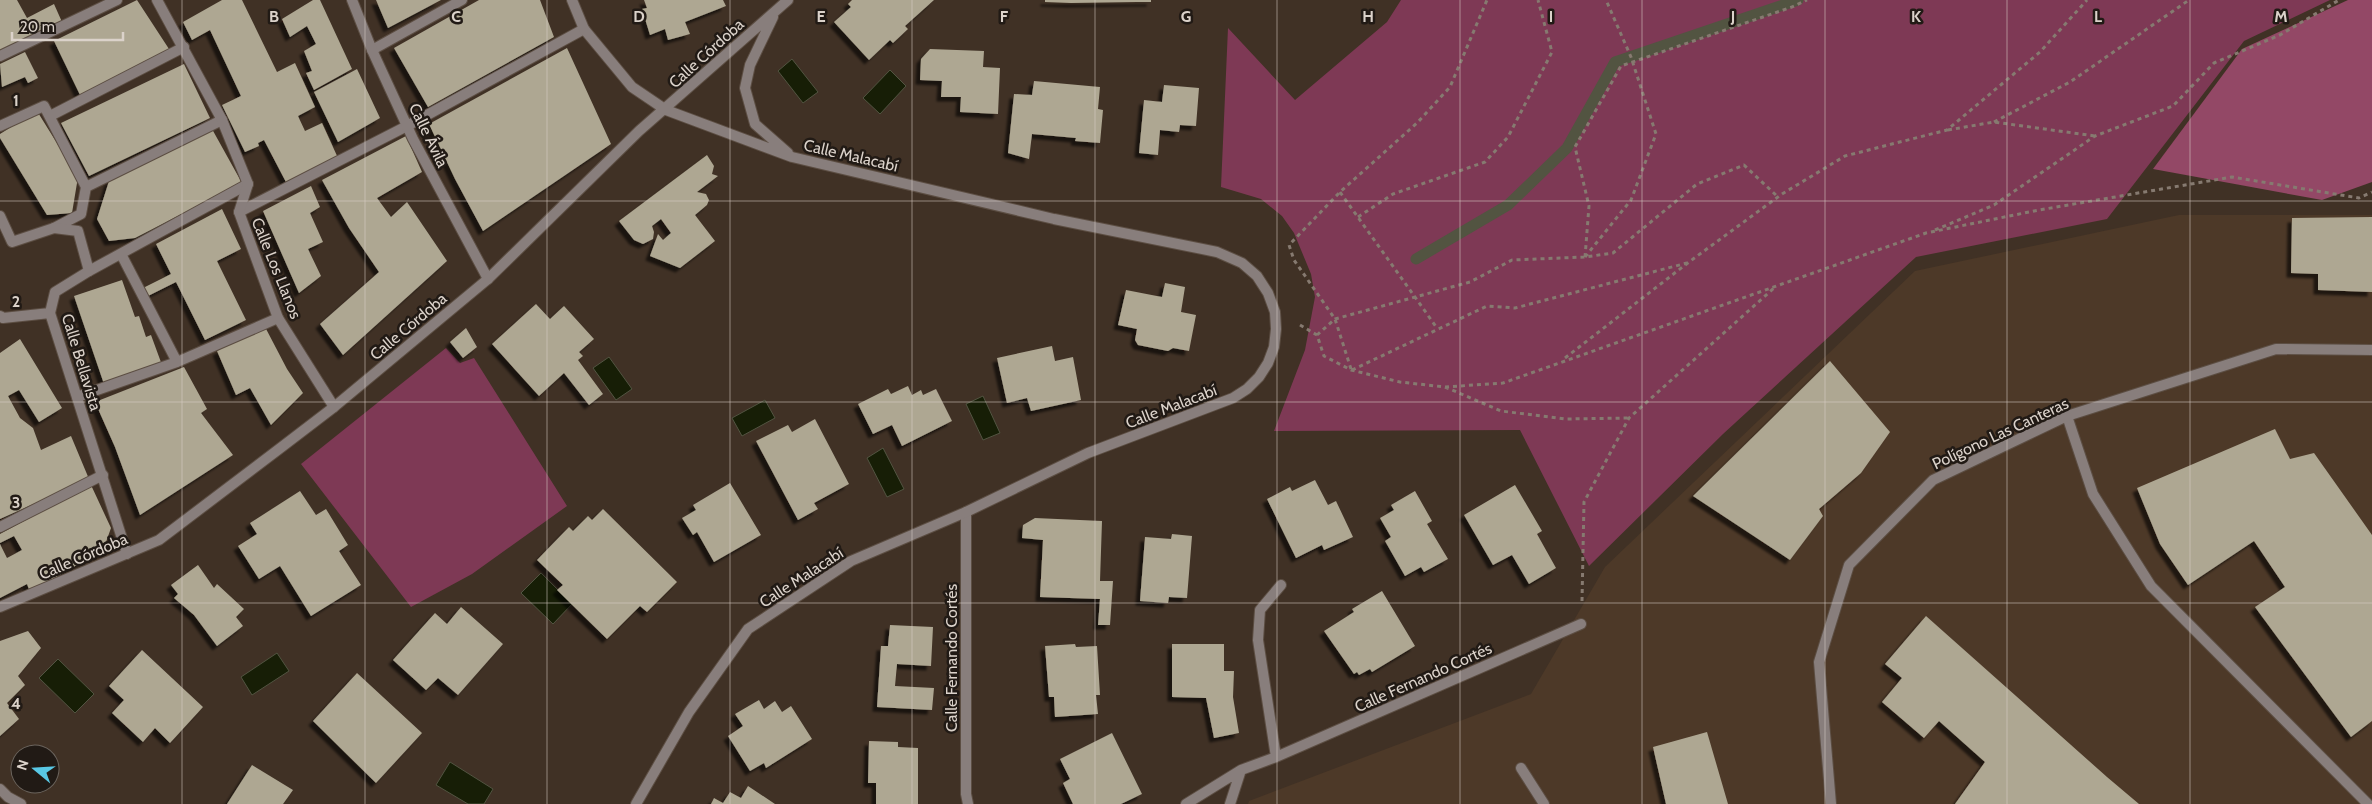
<svg xmlns="http://www.w3.org/2000/svg" width="2372" height="804" viewBox="0 0 2372 804" font-family="Cabin,sans-serif">
<defs>
<filter id="shadow"><feDropShadow dx="-4.5" dy="4.5" stdDeviation="1" flood-color="#0009"/></filter>
</defs>
<rect width="100%" height="100%" fill="#403125"/>
<path fill="#4d3928" d="M2179 215H2372V804H1248L1249 801 1531 694 1605 567 1915 271Z"/>
<path fill="#7e3955" d="M1401 0H2330L2244 41 2107 219 1916 257 1723 434 1589 566 1520 430 1274 431 1305 350 1315 297 1311 274 1294 233 1282 216 1261 199 1221 187 1228 28 1295 100 1387 22Z
M446 348 460 363 474 358 567 506 472 574 411 607 301 464Z"/>
<path fill="#934866" d="M2348 0H2372V182L2322 200 2153 169 2242 49Z"/>
<path fill="#171e06" stroke="#525441" d="M792 59 818 92 803 103 778 71Z
M890 70 906 86 880 114 863 98Z
M609 357 632 389 616 400 593 368Z
M983 396 1000 433 983 440 966 404Z
M765 400 775 418 742 436 732 418Z
M883 448 904 489 887 497 867 458Z
M541 573 572 604 553 624 521 593Z
M277 653 289 671 252 695 241 677Z
M58 659 94 694 75 713 39 678Z
M450 762 493 789 484 804H468L436 785Z"/>
<g fill="none" stroke-linecap="round" stroke-linejoin="round">
<path stroke="#525441" stroke-width="11" d="M1416 259 1508 205 1567 148 1615 62 1798 0"/>
</g>
<path fill="#aea792" filter="url(#shadow)" d="M0 0H17L27 18 54 4 62 22 0 51Z
M137 0 169 49 81 97 54 41Z
M222 0H242L277 72 295 63 315 107 298 116 305 131 322 123 338 158 287 184 264 140 258 143 259 146 245 152 222 105 241 96 210 30 192 40 183 22Z
M313 0H320L352 69 314 90 306 73 312 71 304 51 316 44 307 26 290 37 282 19Z
M376 0H441L388 28Z
M479 0H540L554 37 428 107 394 48Z
M644 0H723L726 6 685 22 690 34 668 40 665 29 650 35 642 9 647 8Z
M852 0H934L905 26 908 29 893 43 890 40 869 60 834 22 851 7 848 4Z
M1045 0H1151V2H1136L1071 3 1045 2Z
M567 48 611 144 483 231 455 179 429 124Z
M930 49 984 51 983 67 1000 68 998 114 960 112 961 97H941L942 81 920 80 921 59Z
M25 52 38 78 28 83 25 77 2 87 0 64Z
M184 64 210 118 89 176 61 123Z
M357 69 380 118 338 142 314 92Z
M1034 81 1100 87 1098 109 1103 110 1100 143 1075 141 1076 138 1032 134 1029 159 1008 153 1014 94 1032 95Z
M1164 85 1199 88 1196 126 1180 125 1179 132 1160 130 1158 155 1139 153 1144 100 1162 102Z
M37 111 78 177 72 213 47 215 0 138V134Z
M212 129 242 183 135 238 109 241 97 219 109 181Z
M406 136 422 172 377 198 391 217 407 202 447 261 343 355 320 324 379 272 349 228 322 180Z
M707 155 714 166 712 174 718 176 697 192 706 194 709 200 707 205 695 215 715 241 680 268 650 256 658 234 663 240 671 233 661 219 652 226 654 232 653 239 643 244 634 240 619 221Z
M311 186 320 207 310 213 323 242 308 249 321 276 299 293 263 211Z
M222 209 241 249 217 261 246 320 205 340 176 282 148 296 143 288 171 274 156 244Z
M2372 217V292L2318 290V274L2291 273 2292 218Z
M122 280 135 317 139 316 146 337 151 335 162 365 104 384 74 296Z
M1165 283 1185 287 1181 312 1196 315 1189 351 1173 348 1168 351 1138 345 1135 340 1137 329 1118 325 1126 290 1162 297Z
M536 304 550 319 564 306 594 339 579 352 583 356 578 360 603 394 589 405 564 373 539 396 492 344Z
M264 325 287 369 303 393 271 425 250 388 236 395 217 351Z
M466 328 477 347 463 358 450 342Z
M20 339 62 408 39 422 19 390 8 396 20 418 33 428 41 450 71 436 89 479 0 519V353Z
M1052 346 1055 361 1073 357 1081 400 1031 411 1027 398 1007 403 997 358Z
M1830 361 1890 432 1861 473 1819 509 1823 516 1790 560 1693 496Z
M184 367 207 409 201 413 233 455 140 515 115 447 95 402Z
M908 386 912 395 921 390 923 395 936 389 952 421 902 446 892 425 873 434 858 404 888 389 891 394Z
M815 419 849 484 814 503 818 509 798 520 756 441 788 425 792 432Z
M2275 429 2290 459 2314 453 2372 535V721L2351 737 2255 607 2285 587 2254 541 2188 585 2160 544 2137 488Z
M1315 480 1328 505 1336 501 1353 537 1324 550 1322 545 1296 558 1267 499 1290 487 1292 491Z
M730 483 761 535 714 562 697 532 693 535 682 518 696 510 693 505Z
M91 485 111 528 106 542 98 546 101 551 30 592 27 584 0 598V544L7 558 22 550 14 536 0 543V534Z
M1515 485 1542 531 1537 534 1556 568 1529 584 1512 555 1493 565 1464 515Z
M300 491 316 515 326 509 348 545 339 551 361 585 311 616 280 566 259 579 238 546 257 534 250 523Z
M1415 491 1432 521 1427 524 1448 559 1424 572 1421 567 1405 576 1385 541 1391 537 1380 518 1394 510 1391 505Z
M603 509 677 582 647 612 640 606 607 639 557 590 563 585 537 560 569 527 573 531 588 516 592 520Z
M1035 518 1102 521 1100 581H1113L1110 625H1098L1100 599 1040 597 1043 540 1022 538 1023 525Z
M1172 534 1192 536 1187 598 1169 597 1168 603 1140 601 1145 537 1171 539Z
M198 565 214 588 217 584 244 609 236 617 243 626 217 646 194 615 174 598 178 594 171 585Z
M1382 591 1415 646 1372 672 1370 669 1359 675 1357 672 1354 674 1324 631 1354 612 1352 609Z
M461 607 503 644 458 695 438 678 426 690 393 660 435 613 447 624Z
M1926 616 2107 777 2139 804H1955L1985 762 1939 721 1924 738 1882 702 1902 678 1885 664Z
M890 625 933 627 931 666 897 664 895 686 934 688 932 710 877 707 881 646H888Z
M28 631 41 648 18 676 25 685 7 703 19 719 0 736V641Z
M1075 644 1076 647 1097 646 1100 695H1096L1098 714 1055 717 1054 697H1049L1045 646Z
M1172 644H1224V671H1234L1233 697 1239 733 1214 738 1206 698 1172 697Z
M142 650 203 707 170 743 155 728 143 742 112 713 124 700 109 686Z
M357 673 422 733 376 783 313 721Z
M759 700 764 709 775 701 782 712 791 706 812 739 766 768 764 763 750 771 728 736 743 726 735 714Z
M1707 732 1728 804H1666L1653 747Z
M1112 733 1142 794 1121 804H1073L1063 783 1070 779 1060 759Z
M869 741 898 742V747L918 748V804H876V783H868Z
M252 765 293 790 283 804H227Z
M748 786 775 804H711L714 798 723 803 730 792 741 798Z"/>
<g fill="none" stroke-linecap="round" stroke-linejoin="round">
<g stroke="#5c4e43" stroke-width="12">
<path id="service" d="M2067 416 2093 494 2151 586 2368 804
M1521 768 1544 804"/>
</g>
<g stroke="#5c4e43" stroke-width="12">
<path id="pedestrian" d="M372 50 462 0
M0 56 117 0
M50 116 184 47
M0 126 44 106 86 187
M239 212 407 126 584 29
M54 228 81 214 86 187 222 120
M121 254 177 362
M89 271 248 184
M77 397 177 362 278 318
M0 527 103 475"/>
</g>
<g stroke="#5c4e43" stroke-width="12">
<path id="minor" d="M157 0 222 120 248 184 239 212 278 318 334 407
M352 0 372 50 413 139 488 279
M0 216 12 242 54 228 78 231 89 271 55 292 50 313 127 554
M0 316 3 318 50 313
M966 512V794L968 804
M1276 757 1258 640 1260 610 1281 585
M1186 804 1241 770 1276 757 1581 624
M1230 804 1241 770
M1831 804 1819 662 1849 565 1933 480 2067 416 2276 349 2372 350"/>
</g>
<g stroke="#5c4e43" stroke-width="12">
<path id="tertiary" d="M572 0 584 29 632 87 666 110 792 157 1054 219 1217 252 1242 263 1257 276 1268 293 1275 312 1276 329 1274 347 1268 363 1259 377 1247 389 1233 398 1088 453 966 512 851 561 748 629 689 712 636 804
M773 17 750 65 745 88 755 124 788 153
M0 607 159 540 283 446 334 407 488 279 639 131 788 0
M0 789 8 797 21 804"/>
</g>
<path stroke="#867a70" stroke-width="3" stroke-dasharray="4 4" stroke-linecap="butt" d="M1994 122 2070 82 2189 0
M1948 130 1994 122 2095 136
M1340 192 1437 328
M1358 217 1393 194 1485 162 1508 137 1552 52 1538 0
M1935 230 1994 205 2095 136 2173 106 2214 63 2280 35 2339 0
M1585 257 1589 206 1575 147 1621 66 1792 7 1807 0
M1585 257 1631 200 1656 134 1631 57 1606 0
M1300 325 1317 335 1324 356 1351 370 1400 382 1445 387 1503 383 1926 233 2039 210 2232 177 2359 198 2372 192
M1317 335 1335 319 1470 282 1512 260 1585 257 1613 253 1697 184 1744 165 1778 197
M1565 358 1689 262 1782 194 1845 156 1947 130 2040 52 2087 0
M1351 369 1335 319 1294 260 1289 245 1340 192 1417 123 1450 87 1487 0
M1352 370 1487 306 1515 308 1687 263
M1445 387 1501 411 1565 419 1629 418
M1582 601 1584 502 1629 418 1774 288"/>
<use href="#service" stroke="#887e7c" stroke-width="10"/>
<use href="#pedestrian" stroke="#887e7c" stroke-width="10"/>
<use href="#minor" stroke="#887e7c" stroke-width="10"/>
<use href="#tertiary" stroke="#887e7c" stroke-width="10"/>
</g>
<path fill="none" stroke="#dbd2ca" stroke-width="1" stroke-opacity="0.55" d="M182 0V804M365 0V804M547 0V804M730 0V804M912 0V804M1095 0V804M1277 0V804M1460 0V804M1642 0V804M1825 0V804M2007 0V804M2190 0V804M0 201H2372M0 402H2372M0 603H2372"/>
<g text-anchor="middle" stroke-width="5" stroke-linejoin="round" paint-order="stroke">
<g font-size="16" fill="#dbd2ca" stroke="#211a15">
<text transform="translate(706 53) rotate(-42)" y="6">Calle Córdoba</text>
<text transform="translate(429 135) rotate(64)" y="6">Calle Ávila</text>
<text transform="translate(851 155) rotate(13)" y="6">Calle Malacabí</text>
<text transform="translate(277 268) rotate(68)" y="6">Calle Los Llanos</text>
<text transform="translate(408 326) rotate(-40)" y="6">Calle Córdoba</text>
<text transform="translate(82 362) rotate(73)" y="6">Calle Bellavista</text>
<text transform="translate(1171 406) rotate(-21)" y="6">Calle Malacabí</text>
<text transform="translate(2000 433) rotate(-25)" y="6">Polígono Las Canteras</text>
<text transform="translate(83 556) rotate(-23)" y="6">Calle Córdoba</text>
<text transform="translate(801 577) rotate(-33)" y="6">Calle Malacabí</text>
<text transform="translate(951 658) rotate(-90)" y="6">Calle Fernando Cortés</text>
<text transform="translate(1423 677) rotate(-24)" y="6">Calle Fernando Cortés</text>
</g>
</g>
<g font-size="16" text-anchor="middle" font-weight="bold" fill="#dbd2ca" stroke="#211a15" stroke-width="5" stroke-linejoin="round" paint-order="stroke">
<text x="274" y="22">B</text>
<text x="456" y="22">C</text>
<text x="639" y="22">D</text>
<text x="821" y="22">E</text>
<text x="1004" y="22">F</text>
<text x="1186" y="22">G</text>
<text x="1368" y="22">H</text>
<text x="1551" y="22">I</text>
<text x="1733" y="22">J</text>
<text x="1916" y="22">K</text>
<text x="2098" y="22">L</text>
<text x="2281" y="22">M</text>
<text x="16" y="106">1</text>
<text x="16" y="307">2</text>
<text x="16" y="508">3</text>
<text x="16" y="709">4</text>
</g>
<g transform="translate(35 769) rotate(288)"><circle r="24" fill="#211a15" stroke="#6b645d"/>
<path d="M0-4L9 19L0 12L-9 19Z" fill="#59c8e5"/>
<text y="-8" font-size="14" font-weight="bold" text-anchor="middle" fill="#dbd2ca">N</text>
</g>
<path d="M12 32v8h111v-8" fill="none" stroke="#dbd2ca" stroke-width="2.5"/>
<text x="20" y="32" font-size="15" fill="#dbd2ca" stroke="#211a15" stroke-width="4" paint-order="stroke">20 m</text>
</svg>
